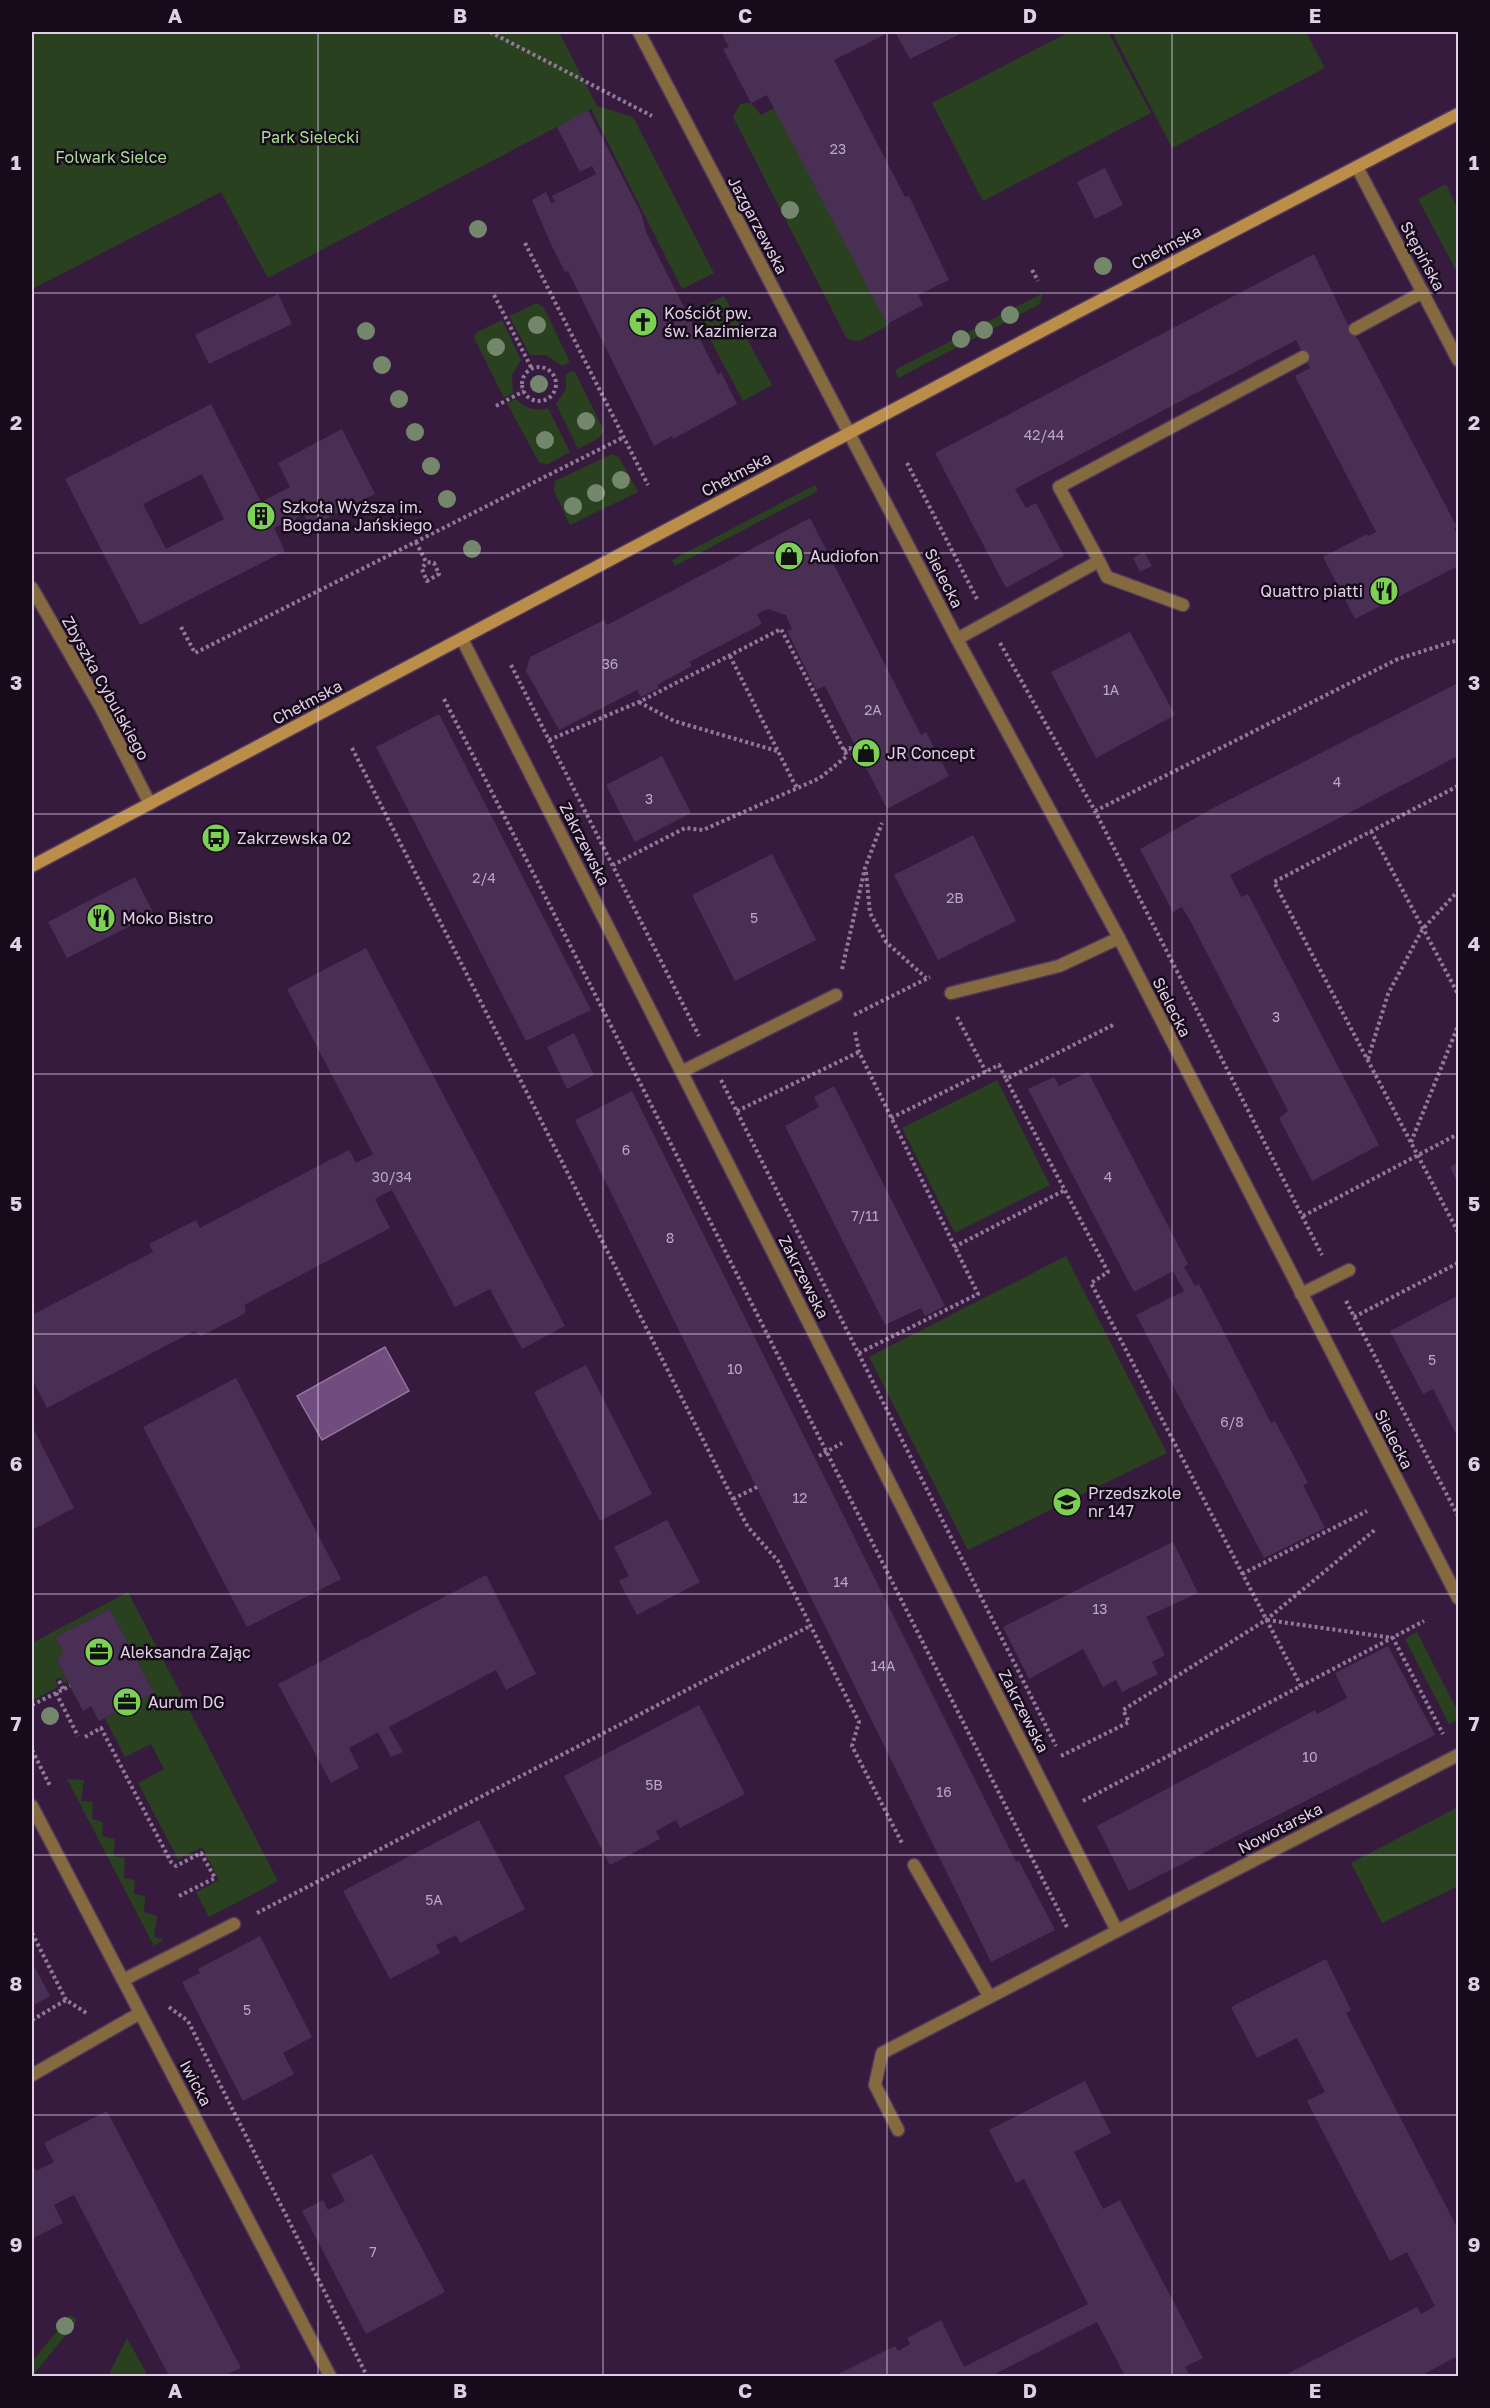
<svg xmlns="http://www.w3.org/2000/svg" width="1490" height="2408" viewBox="0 0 1490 2408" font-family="'Golos Text',sans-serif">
<rect width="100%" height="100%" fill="#361b3f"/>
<path fill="#29411f" d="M32 32H559L597 106 633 117 714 273 682 289 591 109 268 278 221 192 32 289Z
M1069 32H1108L1151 113 983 201 932 103Z
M1112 32H1306L1325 68 1172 148Z
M751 103 761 115 775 108 889 325 859 341 847 339 733 117 740 104Z
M1446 184 1458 210V274L1418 199Z
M1043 293 1040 304 898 378 895 370Z
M724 296 772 385 743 401 695 311Z
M537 303 544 308 570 362 562 366 546 355H530L509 316Z
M502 320 521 360 512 375 513 393 504 398 474 338 477 332Z
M574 370 604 431 599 438 578 449 556 404 566 389V374Z
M516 399C525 408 535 412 548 408L570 452 548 464 539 463 507 403Z
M612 454 619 457 638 492 570 525 554 491 555 481Z
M815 485 818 491 675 566 672 560Z
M997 1080 1050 1185 955 1233 902 1128Z
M1066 1256 1167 1453 968 1550 869 1357Z
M128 1592 278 1881 209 1917 196 1892 219 1880 202 1847 178 1859 138 1783 164 1769 151 1744 125 1757 105 1718 154 1693 110 1609 55 1637 64 1654 56 1659 67 1681 64 1683 61 1677 55 1680 58 1687 32 1701V1643Z
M1417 1632 1458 1712V1719L1449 1724 1405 1639Z
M67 1779 84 1780 81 1801 93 1802 92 1819 103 1822 102 1836 115 1839 113 1856 125 1858 124 1878 135 1880 134 1894 145 1896 144 1912 157 1916 154 1937 164 1939 154 1946Z
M1458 1807V1886L1382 1923 1351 1863Z
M70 2315 76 2319 75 2324 32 2376V2362Z
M127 2338 148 2376H108Z"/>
<path fill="#714c7e" stroke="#92749d" stroke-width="1.5" d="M385 1347 409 1391 322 1440 297 1396Z"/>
<path fill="#4a2f54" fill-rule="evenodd" d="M721 32H890L834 60 905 197 909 196 949 280 918 295 923 305 887 324 767 95 751 103 723 49 729 47Z
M895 32H964L910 59Z
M588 110 641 213 646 232 718 375 721 372 737 404 673 439 672 436 654 446 568 271 565 272 550 242 532 200 546 192 551 203 555 202 552 196 596 174 592 166 580 172 557 127Z
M1105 168 1123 205 1095 219 1077 182Z
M1314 254 1347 323 1360 343 1457 527 1454 528 1458 536V566L1355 619 1323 557 1367 534 1368 536 1376 532 1295 376 1310 368 1296 340 1015 489 1026 508 1036 503 1064 556 1006 588 935 453Z
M278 294 292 324 209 364 195 335Z
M211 404 261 502 290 487 278 463 342 429 375 494 310 527 303 514 296 518 298 523 285 530 282 524 274 528 285 551 140 625 65 479ZM202 474 224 519 166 549 143 504Z
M810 518 921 735 926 732 949 776 887 809 825 686 816 690 787 631 792 629 786 615 768 609 757 614 762 624 689 662 692 666 657 685 659 688 641 697 637 690 559 730 526 671 530 657 604 620 607 625Z
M1144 552 1152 566 1140 572 1133 558Z
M1130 632 1175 715 1096 758 1051 672Z
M1458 683V756L1230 875 1241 897 1248 894 1379 1145 1312 1181 1279 1118 1288 1111 1192 924 1182 907 1173 912 1140 849 1215 807Z
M439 714 591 1010 526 1041 376 747Z
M662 756 691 813 635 842 606 785Z
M973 835 1016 921 938 960 894 875Z
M772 854 816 940 735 981 692 895Z
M135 877 154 914 67 958 48 922Z
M366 948 565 1326 522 1349 490 1289 455 1307 392 1190 375 1199 390 1228 244 1305 246 1309 244 1314 201 1336 194 1331 47 1408 32 1379V1315L153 1252 149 1244 196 1220 200 1228 349 1150 356 1163 373 1154 287 989Z
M574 1033 594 1075 567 1089 547 1047Z
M1088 1072 1188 1264 1184 1267 1195 1286 1199 1284 1271 1423 1275 1421 1308 1483 1303 1485 1325 1528 1264 1558 1136 1315 1184 1291 1173 1271 1134 1292 1028 1089 1054 1077 1059 1086Z
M834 1086 945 1306 925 1316 921 1308 885 1325 785 1126 819 1107 814 1097Z
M632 1091 1016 1862 1019 1861 1055 1930 991 1962 575 1120Z
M1458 1162V1184L1450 1167Z
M1457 1296 1458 1299V1438L1433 1389 1423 1394 1390 1331Z
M586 1365 652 1494 600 1521 534 1392Z
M236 1378 341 1579 247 1627 143 1427Z
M32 1426 74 1508 32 1530Z
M667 1520 700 1582 637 1615 619 1581 629 1576 614 1547Z
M1173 1542 1198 1593 1146 1617 1165 1655 1152 1662 1158 1674 1122 1692 1116 1680 1103 1687 1083 1649 1029 1679 1003 1627Z
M486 1575 536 1674 506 1690 496 1670 389 1727 403 1752 391 1757 378 1732 349 1748 359 1768 331 1783 278 1684Z
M110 1609 154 1693 99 1721 91 1706 83 1711 56 1659 64 1654 55 1637Z
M1388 1646 1435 1735 1129 1891 1097 1826 1315 1710 1317 1714 1347 1698 1335 1673Z
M699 1705 745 1794 680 1828 676 1820 656 1831 660 1839 610 1865 564 1776Z
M479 1820 525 1909 460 1943 456 1935 436 1945 440 1953 390 1979 343 1891Z
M260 1936 312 2037 283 2053 294 2074 243 2101 182 1982 200 1973 198 1969Z
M1326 1959 1351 2010 1346 2013 1458 2229V2356L1420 2376H1283L1417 2307 1421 2314 1435 2306 1407 2252 1390 2261 1307 2101 1325 2092 1297 2038 1257 2058 1231 2007Z
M32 1962 50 1996 32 2006Z
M1085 2081 1111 2133 1074 2152 1103 2209 1120 2200 1203 2358 1185 2367 1190 2376H1125L1097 2322 991 2376H834L895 2346 898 2351 910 2344 907 2338 941 2320 964 2367 1088 2304 1024 2179 1016 2183 989 2130Z
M107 2111 241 2368 223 2376H169L74 2195 54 2205 63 2223 32 2239V2162L36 2171 54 2162 44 2143Z
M372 2154 445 2292 366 2334 302 2211 323 2200 328 2210 345 2201 331 2175Z"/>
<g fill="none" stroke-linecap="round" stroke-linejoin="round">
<g stroke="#51385a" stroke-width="15">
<path id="lane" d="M1355 329 1423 292
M1099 561 1107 577 1183 605
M957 639 1099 561 1059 487 1303 357
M951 993 1059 966 1119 938
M683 1071 836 995
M1301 1294 1349 1270
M914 1865 989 1996
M123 1980 234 1924
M898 2130 875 2085 882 2053 1117 1931"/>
</g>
<g stroke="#51385a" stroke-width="15">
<path id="street" d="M639 32 957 639 1119 938 1458 1598
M1357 167 1458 360
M32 588 101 708 150 804
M462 639 1117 1931 1458 1755
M32 1806 330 2376
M32 2075 140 2013"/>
</g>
<g stroke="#51385a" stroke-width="15">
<path id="secondary" d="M32 866 1076 313 1458 114"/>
</g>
<path stroke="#907a97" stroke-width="4" stroke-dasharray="3 3" stroke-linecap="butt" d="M490 32 652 116
M525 243 648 485
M1032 270 1038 281
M494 295 532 369
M522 384a17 17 0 1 1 34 0a17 17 0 1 1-34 0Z
M496 406 524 391
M907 463 977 599
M416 542 426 562 434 563 439 574 427 581 422 569 426 562
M181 627 195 653 624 437
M1000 643 1095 811 1322 1255
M730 656 795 785 798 787
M511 665 699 1036
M444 699C654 1107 859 1518 1067 1927
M639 702 674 721 777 751
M549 740 639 702 781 629 847 756 820 778 703 830 685 828 613 865
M352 748 733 1499 748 1527 778 1561 859 1722 852 1746 902 1843
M844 751 850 748 854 756 858 754
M1458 786 1274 882 1458 1232
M1095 811 1398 659 1458 640
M1371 831 1458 994
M866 872 870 913 886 942 926 978
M842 969 865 868 882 823
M854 1015 930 977
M957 1017 986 1072
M1113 1025 1006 1079 1108 1272 1091 1283 1301 1686
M855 1032 859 1052 978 1294 857 1354
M1368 1059 1388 994 1422 930 1458 891
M721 1080 1056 1746
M737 1111 859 1052
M891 1118 999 1065 1006 1079
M1411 1142 1458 1026
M1303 1216 1458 1134
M954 1247 1065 1190
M1346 1301 1458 1516
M1354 1317 1458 1263
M819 1456 842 1443
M733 1499 757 1487
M1242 1574 1367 1511
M1267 1620 1393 1638 1443 1734
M59 1681 63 1689
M56 1693 78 1736
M32 1705 70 1686
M85 1737 101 1728 171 1862 176 1866 201 1853 215 1878 179 1896
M32 1750 50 1786
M1061 1756 1129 1722 1123 1710 1266 1620 1376 1529
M1083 1801 1424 1621
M257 1913 810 1626
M32 1933 66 2000 88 2014
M169 2007 188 2021 367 2376
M32 2020 66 2000"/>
<use href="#lane" stroke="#856a40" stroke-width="12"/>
<use href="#street" stroke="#856a40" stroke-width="12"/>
<use href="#secondary" stroke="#ba8e49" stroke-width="12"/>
</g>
<g fill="#74876c">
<circle cx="790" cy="210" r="9"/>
<circle cx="478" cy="229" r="9"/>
<circle cx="1103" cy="266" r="9"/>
<circle cx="1010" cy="315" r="9"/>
<circle cx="537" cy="325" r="9"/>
<circle cx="984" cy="330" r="9"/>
<circle cx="366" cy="331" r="9"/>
<circle cx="961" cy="339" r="9"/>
<circle cx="496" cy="347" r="9"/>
<circle cx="382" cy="365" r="9"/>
<circle cx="539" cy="384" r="9"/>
<circle cx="399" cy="399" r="9"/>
<circle cx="586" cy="421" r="9"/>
<circle cx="415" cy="432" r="9"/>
<circle cx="545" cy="440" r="9"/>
<circle cx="431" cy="466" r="9"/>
<circle cx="621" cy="480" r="9"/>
<circle cx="596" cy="493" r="9"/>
<circle cx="447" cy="499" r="9"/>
<circle cx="573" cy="506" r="9"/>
<circle cx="472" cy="549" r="9"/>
<circle cx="50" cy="1716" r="9"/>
<circle cx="65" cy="2326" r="9"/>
</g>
<path fill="none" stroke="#e0d0e6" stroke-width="1.5" stroke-opacity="0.55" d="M318 32V2376M603 32V2376M887 32V2376M1172 32V2376M32 293H1458M32 553H1458M32 814H1458M32 1074H1458M32 1334H1458M32 1594H1458M32 1855H1458M32 2115H1458"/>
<defs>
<g id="church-disc" transform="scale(1.5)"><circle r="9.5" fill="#7cd155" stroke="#170b1b"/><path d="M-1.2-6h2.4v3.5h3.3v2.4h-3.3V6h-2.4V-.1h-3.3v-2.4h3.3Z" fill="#111"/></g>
<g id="building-disc" transform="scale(1.5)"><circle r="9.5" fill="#7cd155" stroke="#170b1b"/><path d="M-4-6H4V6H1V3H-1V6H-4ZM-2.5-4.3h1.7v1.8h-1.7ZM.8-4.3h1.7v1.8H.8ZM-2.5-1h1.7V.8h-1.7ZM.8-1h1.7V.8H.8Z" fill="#111"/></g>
<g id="shop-disc" transform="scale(1.5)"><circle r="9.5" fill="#7cd155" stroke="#170b1b"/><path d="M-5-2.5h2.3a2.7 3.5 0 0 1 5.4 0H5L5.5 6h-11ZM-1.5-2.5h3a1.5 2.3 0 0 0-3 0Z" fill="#111"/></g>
<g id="restaurant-disc" transform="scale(1.5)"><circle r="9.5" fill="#7cd155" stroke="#170b1b"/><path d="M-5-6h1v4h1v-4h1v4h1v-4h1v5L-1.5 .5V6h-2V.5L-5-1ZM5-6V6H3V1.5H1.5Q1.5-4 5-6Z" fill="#111"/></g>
<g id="bus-disc" transform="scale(1.5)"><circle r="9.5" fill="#7cd155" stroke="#170b1b"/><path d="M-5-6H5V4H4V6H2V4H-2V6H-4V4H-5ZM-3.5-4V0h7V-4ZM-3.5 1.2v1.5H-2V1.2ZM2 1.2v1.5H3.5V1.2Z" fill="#111"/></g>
<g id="school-disc" transform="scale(1.5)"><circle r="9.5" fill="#7cd155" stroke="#170b1b"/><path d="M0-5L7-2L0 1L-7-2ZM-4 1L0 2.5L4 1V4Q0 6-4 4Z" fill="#111"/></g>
<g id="office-disc" transform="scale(1.5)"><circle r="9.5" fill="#7cd155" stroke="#170b1b"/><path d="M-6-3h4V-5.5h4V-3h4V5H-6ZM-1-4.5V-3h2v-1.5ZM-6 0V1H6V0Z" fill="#111"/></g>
</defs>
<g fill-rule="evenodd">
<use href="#church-disc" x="643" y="322"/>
<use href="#building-disc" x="261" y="516"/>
<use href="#shop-disc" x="789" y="556"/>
<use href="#restaurant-disc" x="1384" y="591"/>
<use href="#shop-disc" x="866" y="753"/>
<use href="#bus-disc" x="216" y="838"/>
<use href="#restaurant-disc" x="101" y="918"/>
<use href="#school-disc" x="1067" y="1502"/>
<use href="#office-disc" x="99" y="1652"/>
<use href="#office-disc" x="127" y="1702"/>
</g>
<g text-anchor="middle" stroke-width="5" stroke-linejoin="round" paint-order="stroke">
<g font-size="14" fill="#baa8c2">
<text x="838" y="154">23</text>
<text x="1044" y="440">42/44</text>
<text x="610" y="669">36</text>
<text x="1111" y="695">1A</text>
<text x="873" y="715">2A</text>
<text x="1337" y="787">4</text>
<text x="649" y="804">3</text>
<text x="484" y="883">2/4</text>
<text x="955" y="903">2B</text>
<text x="754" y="923">5</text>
<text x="1276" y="1022">3</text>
<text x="626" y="1155">6</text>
<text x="392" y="1182">30/34</text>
<text x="1108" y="1182">4</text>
<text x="865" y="1221">7/11</text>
<text x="670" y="1243">8</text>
<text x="1432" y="1365">5</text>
<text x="735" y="1374">10</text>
<text x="1232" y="1427">6/8</text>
<text x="800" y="1503">12</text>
<text x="841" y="1587">14</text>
<text x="1100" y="1614">13</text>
<text x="883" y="1671">14A</text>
<text x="1310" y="1762">10</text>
<text x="654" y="1790">5B</text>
<text x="944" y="1797">16</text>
<text x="434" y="1905">5A</text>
<text x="247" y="2015">5</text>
<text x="373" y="2257">7</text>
</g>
<g font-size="16" fill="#a7df91" stroke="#170b1b">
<text x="310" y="143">Park Sielecki</text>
<text x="111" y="163">Folwark Sielce</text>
</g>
<g font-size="16" fill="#e0d0e6" stroke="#170b1b">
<text transform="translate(758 225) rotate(62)" y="6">Jazgarzewska</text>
<text transform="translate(1166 247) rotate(-28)" y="6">Chełmska</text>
<text transform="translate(1423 256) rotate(62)" y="6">Stępińska</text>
<text transform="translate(736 474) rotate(-28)" y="6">Chełmska</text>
<text transform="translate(944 578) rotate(63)" y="6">Sielecka</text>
<text transform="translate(106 688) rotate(61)" y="6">Zbyszka Cybulskiego</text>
<text transform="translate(307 702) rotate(-28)" y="6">Chełmska</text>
<text transform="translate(585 844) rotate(63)" y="6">Zakrzewska</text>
<text transform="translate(1172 1007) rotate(63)" y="6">Sielecka</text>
<text transform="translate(804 1277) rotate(63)" y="6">Zakrzewska</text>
<text transform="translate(1394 1439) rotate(63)" y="6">Sielecka</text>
<text transform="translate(1024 1711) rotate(63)" y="6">Zakrzewska</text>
<text transform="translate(1280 1828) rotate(-27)" y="6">Nowotarska</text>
<text transform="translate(196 2083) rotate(62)" y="6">Iwicka</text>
</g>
<g font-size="16" fill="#e0d0e6" stroke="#170b1b" text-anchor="start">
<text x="664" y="319">Kościół pw.<tspan x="664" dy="18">św. Kazimierza</tspan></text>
<text x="282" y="513">Szkoła Wyższa im.<tspan x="282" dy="18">Bogdana Jańskiego</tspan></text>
<text x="810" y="562">Audiofon</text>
<text x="1363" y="597" text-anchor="end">Quattro piatti</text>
<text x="887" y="759">JR Concept</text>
<text x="237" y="844">Zakrzewska 02</text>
<text x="122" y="924">Moko Bistro</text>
<text x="1088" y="1499">Przedszkole<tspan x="1088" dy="18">nr 147</tspan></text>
<text x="120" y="1658">Aleksandra Zając</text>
<text x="148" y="1708">Aurum DG</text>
</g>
</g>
<rect width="1490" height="2408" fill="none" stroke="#170b1b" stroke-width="66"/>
<rect x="33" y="33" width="1424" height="2342" fill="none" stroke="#e0d0e6" stroke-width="2"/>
<g font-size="20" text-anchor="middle" font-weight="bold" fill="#e0d0e6">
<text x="175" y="23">A</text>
<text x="460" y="23">B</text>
<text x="745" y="23">C</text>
<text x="1030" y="23">D</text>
<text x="1315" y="23">E</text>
<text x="16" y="170">1</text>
<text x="1474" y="170">1</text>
<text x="16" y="430">2</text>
<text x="1474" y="430">2</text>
<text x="16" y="690">3</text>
<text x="1474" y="690">3</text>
<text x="16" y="951">4</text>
<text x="1474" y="951">4</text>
<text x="16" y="1211">5</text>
<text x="1474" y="1211">5</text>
<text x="16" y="1471">6</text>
<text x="1474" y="1471">6</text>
<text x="16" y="1731">7</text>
<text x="1474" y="1731">7</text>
<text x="16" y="1991">8</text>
<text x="1474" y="1991">8</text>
<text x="16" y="2252">9</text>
<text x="1474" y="2252">9</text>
<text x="175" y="2398">A</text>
<text x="460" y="2398">B</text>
<text x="745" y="2398">C</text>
<text x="1030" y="2398">D</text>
<text x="1315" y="2398">E</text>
</g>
</svg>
